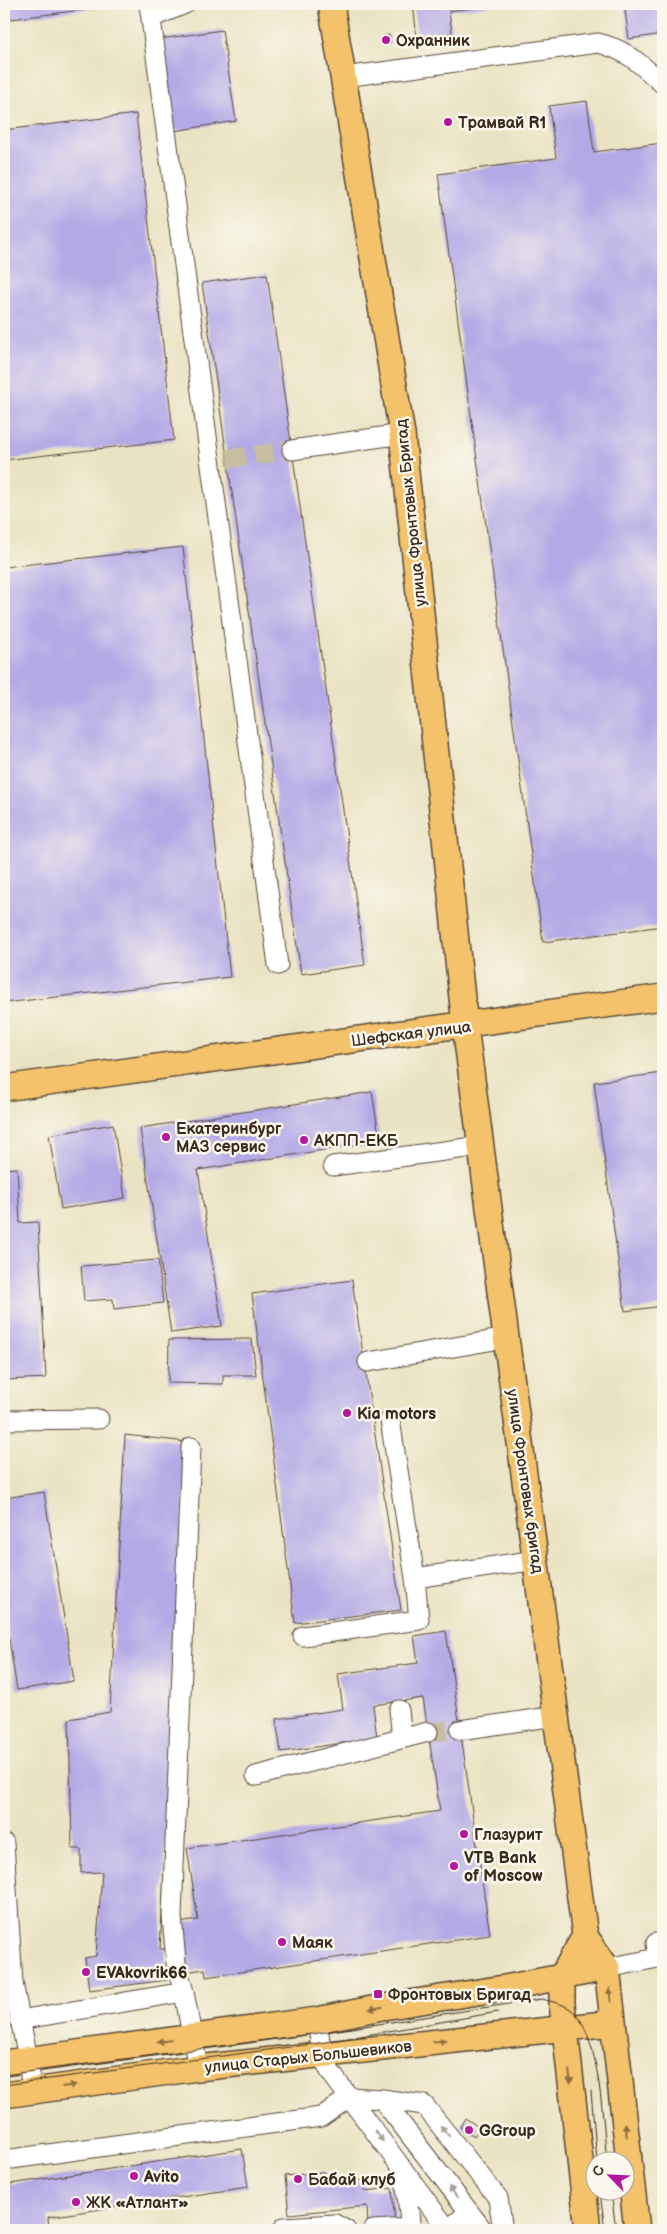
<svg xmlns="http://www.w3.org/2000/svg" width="667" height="2234" viewBox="0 0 667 2234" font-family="'Balsamiq Sans',sans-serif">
<rect width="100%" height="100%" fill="#fbf7ec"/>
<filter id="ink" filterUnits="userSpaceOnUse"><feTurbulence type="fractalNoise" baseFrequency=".02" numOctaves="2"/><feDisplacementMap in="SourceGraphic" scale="10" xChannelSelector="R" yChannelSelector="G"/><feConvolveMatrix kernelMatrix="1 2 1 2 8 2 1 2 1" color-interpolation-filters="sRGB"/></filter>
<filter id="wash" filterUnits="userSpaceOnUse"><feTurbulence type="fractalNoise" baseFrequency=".0096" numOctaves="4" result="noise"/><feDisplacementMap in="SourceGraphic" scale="20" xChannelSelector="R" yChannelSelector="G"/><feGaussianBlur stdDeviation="1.12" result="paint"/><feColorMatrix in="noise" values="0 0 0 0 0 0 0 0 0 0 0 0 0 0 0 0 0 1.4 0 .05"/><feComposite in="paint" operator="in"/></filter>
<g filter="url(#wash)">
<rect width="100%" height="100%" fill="#eae3c3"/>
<g id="blocks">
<path fill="#b3a9e6" d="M4 4H120V5L4 20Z
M413 4H496V5L449 11 452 33 417 38Z
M624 4H663V34L629 39Z
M222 30 236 121 174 131 160 39Z
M389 35 390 43 384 44 382 37Z
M587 101 594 152 663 143V926L543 942 438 174 556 158 549 106Z
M136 114 174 440 4 460V130Z
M267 274 365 965 301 974 202 283Z
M183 547 230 977 4 1003V567Z
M663 1073V1306L625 1311 594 1082Z
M372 1092 380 1141 198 1170 222 1326 171 1333 140 1128Z
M113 1124 125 1198 61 1209 49 1135Z
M17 1168 20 1223 38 1222 46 1378 4 1380V1169Z
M158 1260 163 1303 114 1309 113 1299 84 1301 81 1266Z
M352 1280 401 1610 295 1623 252 1294Z
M252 1339 256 1375H223V1384L168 1383 169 1340Z
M125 1435 187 1442 160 1949H165L168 1980 89 1990 85 1958 96 1956 102 1872 81 1873V1849H72L69 1719 110 1712Z
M44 1492 74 1681 17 1690 4 1607V1498Z
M446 1631 490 1935 206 1977 205 1969 185 1972 178 1923 198 1920 187 1848 440 1811 423 1698 373 1705 377 1738 281 1752 276 1719 343 1709 338 1674 418 1663 414 1636Z
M465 2118 480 2128 474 2136 460 2127Z
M242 2149 248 2187 48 2217 49 2230H5L4 2185Z
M324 2172 325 2184 364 2180 365 2191 392 2188 395 2224 368 2227 367 2206 289 2214 285 2176Z"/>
</g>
</g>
<g filter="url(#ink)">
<use href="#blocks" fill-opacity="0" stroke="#554637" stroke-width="1"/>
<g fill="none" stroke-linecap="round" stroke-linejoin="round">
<path stroke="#c7bea2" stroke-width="19" stroke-dasharray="19 9" stroke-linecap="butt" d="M227 459 292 450
M428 1732 460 1730"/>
<g stroke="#554637" stroke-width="21">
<path id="minor" d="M149 4 278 965
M151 18 185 4
M344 77 598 43C628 50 641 65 663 84
M292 450 402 434
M333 1166 481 1146
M368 1362 506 1338
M4 1420 99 1419
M390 1420 415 1578
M191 1447 172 1916 176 1963 184 1992 198 2068
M303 1636 419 1620 415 1578 536 1560
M399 1710 402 1738
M460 1730 556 1716
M256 1776 428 1732
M4 1843 13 1983 28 2059 32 2091
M607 1968 658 1958 656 1943
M19 2020 184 1992
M317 2020 322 2056 331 2073 448 2230 469 2212
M382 2099 424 2105 498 2198 503 2230
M4 2160 321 2117 350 2097 382 2099 483 2230
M404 2171 411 2230
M285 2230 284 2227 335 2224 346 2230
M373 2230 410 2228"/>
</g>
<g stroke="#554637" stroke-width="28">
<path id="major" d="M331 4 402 434 465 1026 585 1936 607 1968 637 2230
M4 1088 663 997
M585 1936 562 1976V2004L588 2230
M4 2063 317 2020 377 2008 510 1987 607 1968
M4 2095 198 2068 613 2023"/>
</g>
<use href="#minor" stroke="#fff" stroke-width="19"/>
<use href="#major" stroke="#f3c26a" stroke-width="25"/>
<path stroke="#3b2a1e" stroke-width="1" d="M4 2075 319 2033 541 1999C553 2002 567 2004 576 2014 600 2041 603 2124 607 2162
M4 2085 320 2043 498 2012
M591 2091 597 2162
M600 2192 605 2230
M611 2192 616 2230"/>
</g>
<defs><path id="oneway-solid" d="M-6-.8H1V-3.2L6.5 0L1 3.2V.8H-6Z" transform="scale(1.25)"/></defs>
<g fill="#8e6e40">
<use href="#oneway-solid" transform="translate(610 1995) rotate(-96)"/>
<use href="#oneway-solid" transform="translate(376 2008) rotate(170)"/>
<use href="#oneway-solid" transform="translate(164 2041) rotate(173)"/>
<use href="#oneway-solid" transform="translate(439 2041) rotate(-7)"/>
<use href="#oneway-solid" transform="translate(570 2077) rotate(83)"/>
<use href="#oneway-solid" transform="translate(69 2086) rotate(-8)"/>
<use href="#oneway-solid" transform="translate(626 2130) rotate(-97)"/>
</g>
<g fill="#a79f9a">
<use href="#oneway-solid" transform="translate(445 2131) rotate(-129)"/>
<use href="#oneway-solid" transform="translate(379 2136) rotate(54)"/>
<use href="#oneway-solid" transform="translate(453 2192) rotate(-127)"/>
</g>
</g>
<g fill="#b5179e" stroke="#fbf7ec" stroke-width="2">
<circle cx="386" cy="40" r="5"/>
<circle cx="448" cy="122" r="5"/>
<circle cx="166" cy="1137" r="5"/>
<circle cx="304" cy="1140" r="5"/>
<circle cx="347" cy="1413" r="5"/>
<circle cx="464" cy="1834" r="5"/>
<circle cx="454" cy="1866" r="5"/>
<circle cx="282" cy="1942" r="5"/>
<circle cx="86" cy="1972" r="5"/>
<rect x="373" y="1989" width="10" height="10" rx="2.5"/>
<circle cx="469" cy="2130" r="5"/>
<circle cx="134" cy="2176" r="5"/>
<circle cx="298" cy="2179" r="5"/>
<circle cx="76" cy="2202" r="5"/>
</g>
<g text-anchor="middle" stroke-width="5" stroke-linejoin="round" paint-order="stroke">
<g font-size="16" font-weight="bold" fill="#3b2a1e" stroke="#fbf7ec" text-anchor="start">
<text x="396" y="46">Охранник</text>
<text x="458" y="128">Трамвай R1</text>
<text x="176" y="1134">Екатеринбург<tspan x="176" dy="18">МАЗ сервис</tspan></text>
<text x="314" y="1146">АКПП-ЕКБ</text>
<text x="357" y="1419">Kia motors</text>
<text x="474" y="1840">Глазурит</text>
<text x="464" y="1863">VTB Bank<tspan x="464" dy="18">of Moscow</tspan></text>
<text x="292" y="1948">Маяк</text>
<text x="96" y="1978">EVAkovrik66</text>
<text x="388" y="2000">Фронтовых Бригад</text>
<text x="479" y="2136">GGroup</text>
<text x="144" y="2182">Avito</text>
<text x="308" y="2185">Бабай клуб</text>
<text x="86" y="2208">ЖК «Атлант»</text>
</g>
<g font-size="16" fill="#3b2a1e" stroke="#fbf7ec">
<text transform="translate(410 513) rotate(-96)" y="6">улица Фронтовых Бригад</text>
<text transform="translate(411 1033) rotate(-7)" y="6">Шефская улица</text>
<text transform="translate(526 1481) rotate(82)" y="6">улица Фронтовых бригад</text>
<text transform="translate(308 2056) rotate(-6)" y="6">улица Старых Большевиков</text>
</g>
</g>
<rect width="667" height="2234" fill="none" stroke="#fbf7ec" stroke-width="20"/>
<g transform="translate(610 2176) rotate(294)"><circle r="24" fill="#fbf7ec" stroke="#aea59a"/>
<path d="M0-4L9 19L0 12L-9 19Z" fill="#b5179e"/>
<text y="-8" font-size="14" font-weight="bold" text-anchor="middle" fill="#3b2a1e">С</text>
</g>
</svg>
